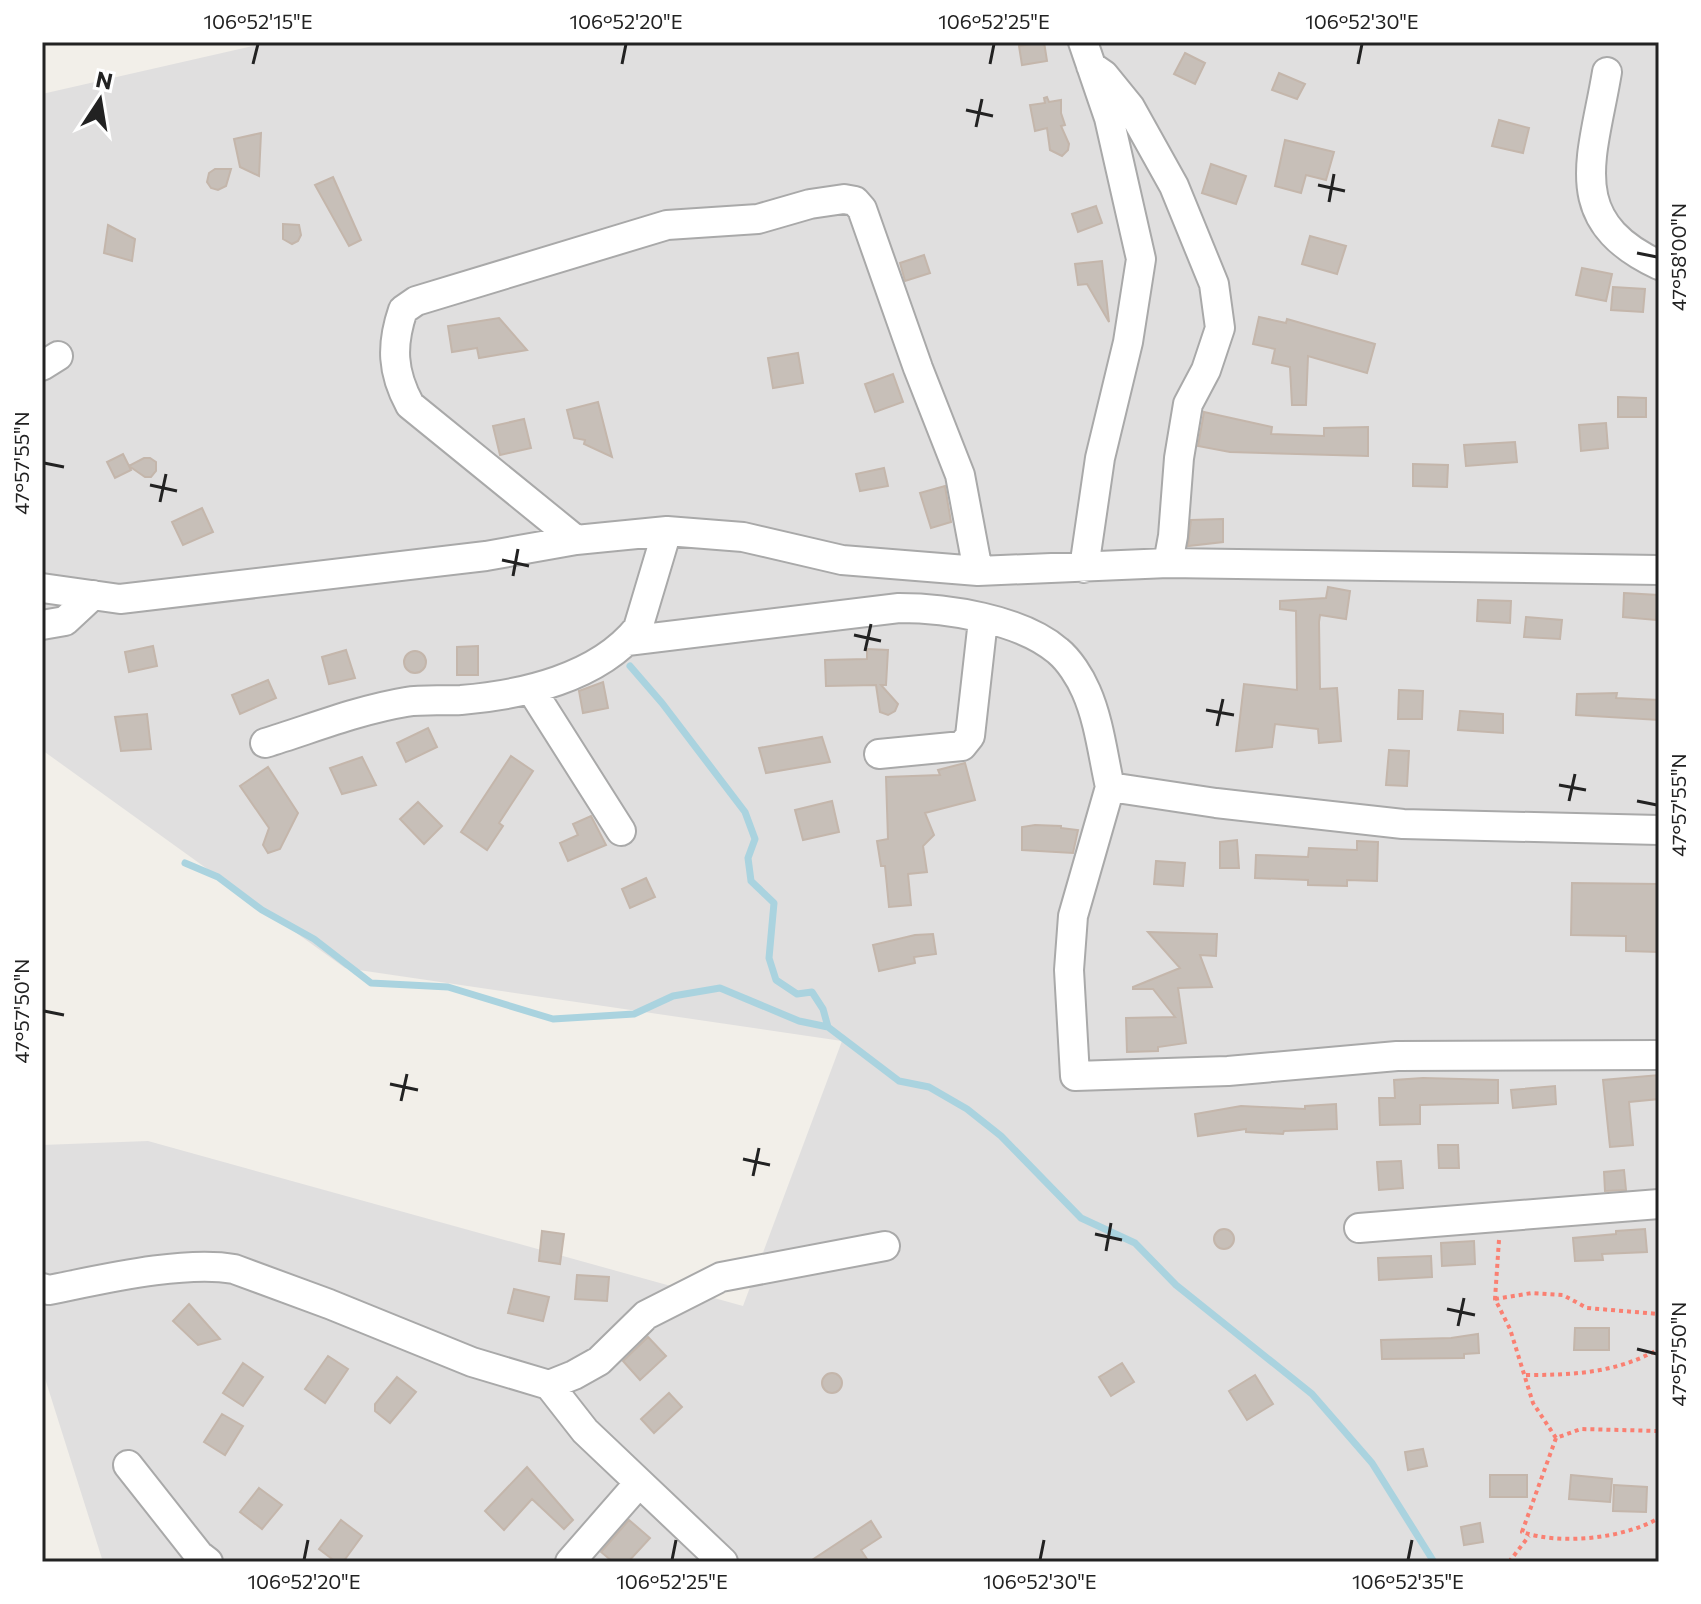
<svg xmlns="http://www.w3.org/2000/svg" width="1701" height="1604" viewBox="0 0 1701 1604" font-family="Commissioner,sans-serif">
<rect width="100%" height="100%" fill="#f2efe9"/>
<path fill="#e0dfdf" d="M270 42H1659V1562H103L42 1369V1145L148 1141 743 1306 842 1041 345 968 42 750V94Z"/>
<g fill="none" stroke-linecap="round" stroke-linejoin="round">
<path stroke="#aad3df" stroke-width="7" d="M630 666 662 703 745 812 755 839 748 858 751 881 774 903 769 958 776 980 797 994 812 992 823 1009 828 1027
M185 863 218 877 262 910 314 939 371 983 448 987 553 1019 634 1014 673 996 720 988 799 1021 828 1027 899 1081 929 1087 967 1109 1001 1136 1081 1218 1135 1243 1176 1285 1312 1394 1372 1463 1434 1562"/>
</g>
<path fill="#c7bfb8" stroke="#c4b6ab" stroke-width="2" d="M1044 42 1047 61 1022 65 1019 46Z
M1185 53 1205 63 1195 84 1174 74Z
M1279 73 1305 84 1297 99 1272 90Z
M1047 97 1049 102 1061 100V113L1065 125 1061 126 1069 144 1068 150 1062 156 1050 150 1047 128 1035 131 1030 105 1045 103 1044 98Z
M1499 120 1529 128 1523 153 1492 146Z
M261 133 259 176 240 167 234 139Z
M1285 140 1334 152 1326 180 1306 175 1301 193 1275 186Z
M1211 164 1246 176 1236 204 1202 193Z
M215 169H231L226 186 218 190 211 188 207 182 209 173Z
M333 177 361 240 349 246 315 185Z
M1096 206 1102 223 1078 232 1072 214Z
M283 224 299 225 301 235 298 241 292 244 283 239Z
M108 225 135 239 132 261 104 253Z
M1310 236 1346 246 1337 274 1302 264Z
M924 255 930 273 905 281 900 263Z
M1102 261 1109 322 1087 284 1078 285 1075 264Z
M1582 268 1612 274 1606 301 1576 295Z
M1613 287 1645 289 1643 312 1611 310Z
M1259 317 1286 323 1287 319 1375 344 1367 373 1308 356 1306 405H1292L1290 367 1272 363 1275 349 1253 344Z
M499 318 527 350 479 358 477 348 452 352 448 326Z
M798 353 803 383 773 388 768 358Z
M893 374 903 402 875 412 865 384Z
M1618 397 1646 398V417H1618Z
M598 402 612 457 584 444 585 440 574 438 567 410Z
M1204 412 1272 427 1271 434 1324 436V428L1368 427V456L1230 452 1198 446Z
M524 419 531 448 500 455 493 426Z
M1606 423 1608 448 1581 451 1579 425Z
M1515 442 1517 462 1466 466 1464 445Z
M123 454 129 466 144 458H150L156 462V471L151 477H145L129 466 131 470 115 478 107 462Z
M1413 464 1448 465 1447 487 1413 486Z
M884 468 888 486 860 491 856 474Z
M945 486 951 522 931 528 920 493Z
M202 508 213 532 183 545 172 522Z
M1223 519V542L1188 546 1191 520Z
M1328 587 1350 591 1346 619 1320 615 1319 622 1320 689 1337 688 1341 741 1319 743 1318 729 1275 724 1272 747 1236 751 1244 684 1297 690 1296 611 1280 609V601L1326 598Z
M1624 593 1658 595 1656 620 1623 617Z
M1478 600 1511 601 1510 623 1477 621Z
M1526 617 1562 620 1560 639 1524 637Z
M153 646 157 666 129 672 125 652Z
M478 646V675H457V647Z
M867 649 888 650 886 685H881L898 704 895 711 888 715 880 712 876 685 826 686 825 660 867 659Z
M346 650 355 678 329 684 322 657Z
M404 662a11 11 0 1 1 22 0a11 11 0 1 1-22 0Z
M268 680 276 698 240 714 232 695Z
M603 682 608 708 583 713 579 691Z
M1399 690 1423 691 1422 719H1398Z
M1617 693 1616 698 1659 700V720L1576 715 1577 694Z
M1460 711 1503 714V733L1458 730Z
M147 714 151 749 121 751 115 717Z
M428 728 437 747 406 762 397 743Z
M822 737 830 762 766 773 759 748Z
M1389 750 1409 751 1407 786 1386 785Z
M511 756 533 771 499 823 503 826 487 850 461 832Z
M362 757 376 785 342 794 330 768Z
M965 763 975 800 925 813 934 835 923 846 927 872 908 874 911 905 889 907 885 866H881L877 841 888 839 886 777 940 775 938 770Z
M268 767 298 813 280 849 268 853 263 845 269 828 240 786Z
M832 801 839 832 803 840 795 810Z
M418 802 442 826 424 844 400 819Z
M591 816 606 845 568 861 560 843 578 835 573 824Z
M1035 825 1061 826V828L1078 830 1073 853 1022 850V827Z
M1237 840 1239 868H1220V842Z
M1357 841 1378 842 1377 881 1347 880V886L1308 885V880L1255 878 1256 855 1308 857 1309 848 1357 850Z
M1156 861 1185 863 1183 886 1154 884Z
M646 878 655 897 630 908 622 889Z
M1572 883 1659 884V952L1626 951V936L1571 935Z
M1148 932 1217 934 1216 956 1200 955 1212 987 1178 988 1186 1043 1158 1047V1051L1127 1052 1126 1018 1175 1017 1153 989H1133V987L1180 968Z
M933 934 936 954 914 957 915 963 879 971 873 945 915 935Z
M1659 1075V1099L1629 1102 1633 1145 1610 1147 1603 1080Z
M1423 1078 1498 1080V1103L1420 1105V1124L1380 1125 1379 1098H1395L1394 1080Z
M1555 1086 1556 1104 1513 1108 1511 1090Z
M1336 1104 1337 1129 1284 1131 1283 1134 1246 1132V1129L1198 1136 1195 1114 1241 1106 1305 1109V1106Z
M1438 1145H1458L1459 1168H1439Z
M1401 1161 1403 1188 1379 1190 1377 1162Z
M1624 1170 1626 1190 1605 1191 1604 1172Z
M1214 1239a10 10 0 1 1 20 0a10 10 0 1 1-20 0Z
M1645 1229 1647 1252 1602 1254 1603 1260 1575 1261 1573 1238 1616 1234V1231Z
M542 1231 564 1234 560 1264 539 1261Z
M1474 1241 1475 1264 1442 1266 1441 1243Z
M1431 1256 1432 1277 1379 1280 1378 1258Z
M577 1275 609 1277 607 1301 575 1299Z
M514 1289 549 1297 543 1321 508 1313Z
M189 1304 220 1339 198 1345 173 1321Z
M1575 1328H1609V1350H1574Z
M1478 1334 1479 1353 1464 1354V1358L1382 1359 1381 1340 1451 1338Z
M648 1337 666 1356 640 1380 623 1361Z
M328 1356 348 1369 325 1403 305 1389Z
M243 1363 263 1377 243 1406 223 1393Z
M1122 1363 1134 1382 1111 1396 1099 1377Z
M822 1383a10 10 0 1 1 20 0a10 10 0 1 1-20 0Z
M1255 1375 1273 1404 1247 1420 1229 1391Z
M397 1377 416 1392 390 1423 375 1411V1404Z
M669 1393 682 1407 654 1433 641 1419Z
M222 1414 243 1426 225 1455 204 1442Z
M1423 1449 1427 1466 1408 1470 1405 1452Z
M527 1467 573 1520 564 1529 532 1499 504 1530 485 1511Z
M1490 1475H1527V1497H1490Z
M1571 1475 1612 1479 1610 1502 1569 1499Z
M1614 1485 1647 1487 1646 1512 1613 1511Z
M259 1488 282 1505 262 1529 240 1512Z
M341 1520 362 1536 343 1562H336L319 1549Z
M629 1520 650 1538 628 1562H613L601 1552Z
M871 1521 881 1537 861 1550 869 1562H809Z
M1480 1523 1483 1542 1464 1545 1461 1527Z"/>
<g fill="none" stroke-linecap="round" stroke-linejoin="round">
<g stroke="#a9a9a9" stroke-width="32">
<path id="minor" d="M1083 42 1109 118 1141 259 1128 342 1100 458 1084 568
M1091 66 1104 75 1130 107 1174 186 1214 284 1220 328 1206 370 1188 404 1179 458 1173 536 1168 563
M1607 72C1593 157 1562 220 1659 265
M42 366 58 356
M576 540 410 405C392 372 391 345 403 310L416 301 667 225 758 219 810 204 844 199 855 201 862 209 918 368 960 475 978 571
M42 588 120 599 486 556 576 540 667 531 743 537 842 560 978 571 1168 563 1659 570
M42 625 65 621 93 595
M627 641 899 608C946 608 1021 619 1058 651 1069 660 1080 677 1086 691 1099 720 1103 756 1110 787
M531 689 621 831
M265 743C311 729 358 710 406 702 424 699 443 701 461 700 522 695 598 678 638 628L667 531
M879 754 962 746 970 736 983 620
M1659 830 1403 824 1216 803 1110 787 1073 916 1069 970 1075 1076 1228 1071 1397 1056 1659 1055
M1359 1228 1659 1204
M42 1288 49 1290C100 1280 183 1260 234 1269L329 1304 472 1362 549 1385 585 1431 723 1562
M549 1385 574 1375 599 1361 646 1315 721 1277 885 1246
M128 1465 199 1555 208 1562
M570 1562 639 1483"/>
</g>
<path stroke="#fa8072" stroke-width="4" stroke-dasharray="4 4" stroke-linecap="butt" d="M1499 1240 1495 1299 1510 1329 1533 1403 1556 1438 1581 1429 1659 1431
M1495 1299 1532 1293 1563 1295 1587 1308 1659 1314
M1526 1375C1574 1375 1616 1373 1659 1349
M1556 1438 1522 1532C1560 1545 1623 1539 1659 1518
M1509 1562 1529 1536"/>
<use href="#minor" stroke="#fff" stroke-width="28"/>
</g>
<path fill="none" stroke="#222" stroke-width="3" d="M253 64 258 44M622 64 626 44M990 64 994 44M1358 64 1362 44M966 110 993 116M976 127 982 99M1318 185 1345 191M1329 202 1334 174M1637 253 1657 257M44 463 64 467M150 485 177 491M160 502 166 474M502 560 529 566M513 576 518 549M854 635 881 641M865 651 871 624M1206 710 1234 715M1217 726 1223 699M1559 785 1586 790M1569 801 1575 774M1637 801 1657 805M44 1011 64 1015M390 1084 418 1090M401 1101 407 1074M743 1159 770 1165M753 1176 759 1148M1095 1234 1122 1240M1106 1251 1111 1223M1447 1309 1475 1315M1458 1326 1464 1298M1637 1349 1657 1354M304 1560 308 1540M672 1560 676 1540M1040 1560 1044 1540M1408 1560 1412 1540"/>
<rect width="1701" height="1604" fill="none" stroke="#ffffff" stroke-width="88"/>
<g transform="translate(100 100) rotate(12)" stroke="#ffffff" stroke-width="6" paint-order="stroke">
<path d="M0-6L14 30L0 20L-14 30Z" fill="#222222"/>
<text y="-12" font-size="22" font-weight="bold" text-anchor="middle" fill="#222222">N</text>
</g>
<rect x="44" y="44" width="1613" height="1516" fill="none" stroke="#222" stroke-width="3"/>
<g font-size="20" text-anchor="middle" fill="#222">
<text x="258" y="29">106°52'15"E</text>
<text x="626" y="29">106°52'20"E</text>
<text x="994" y="29">106°52'25"E</text>
<text x="1362" y="29">106°52'30"E</text>
<text transform="translate(1679 257) rotate(-90)" y="7">47°58'00"N</text>
<text transform="translate(22 463) rotate(-90)" y="7">47°57'55"N</text>
<text transform="translate(1679 805) rotate(-90)" y="7">47°57'55"N</text>
<text transform="translate(22 1011) rotate(-90)" y="7">47°57'50"N</text>
<text transform="translate(1679 1354) rotate(-90)" y="7">47°57'50"N</text>
<text x="304" y="1589">106°52'20"E</text>
<text x="672" y="1589">106°52'25"E</text>
<text x="1040" y="1589">106°52'30"E</text>
<text x="1408" y="1589">106°52'35"E</text>
</g>
</svg>
